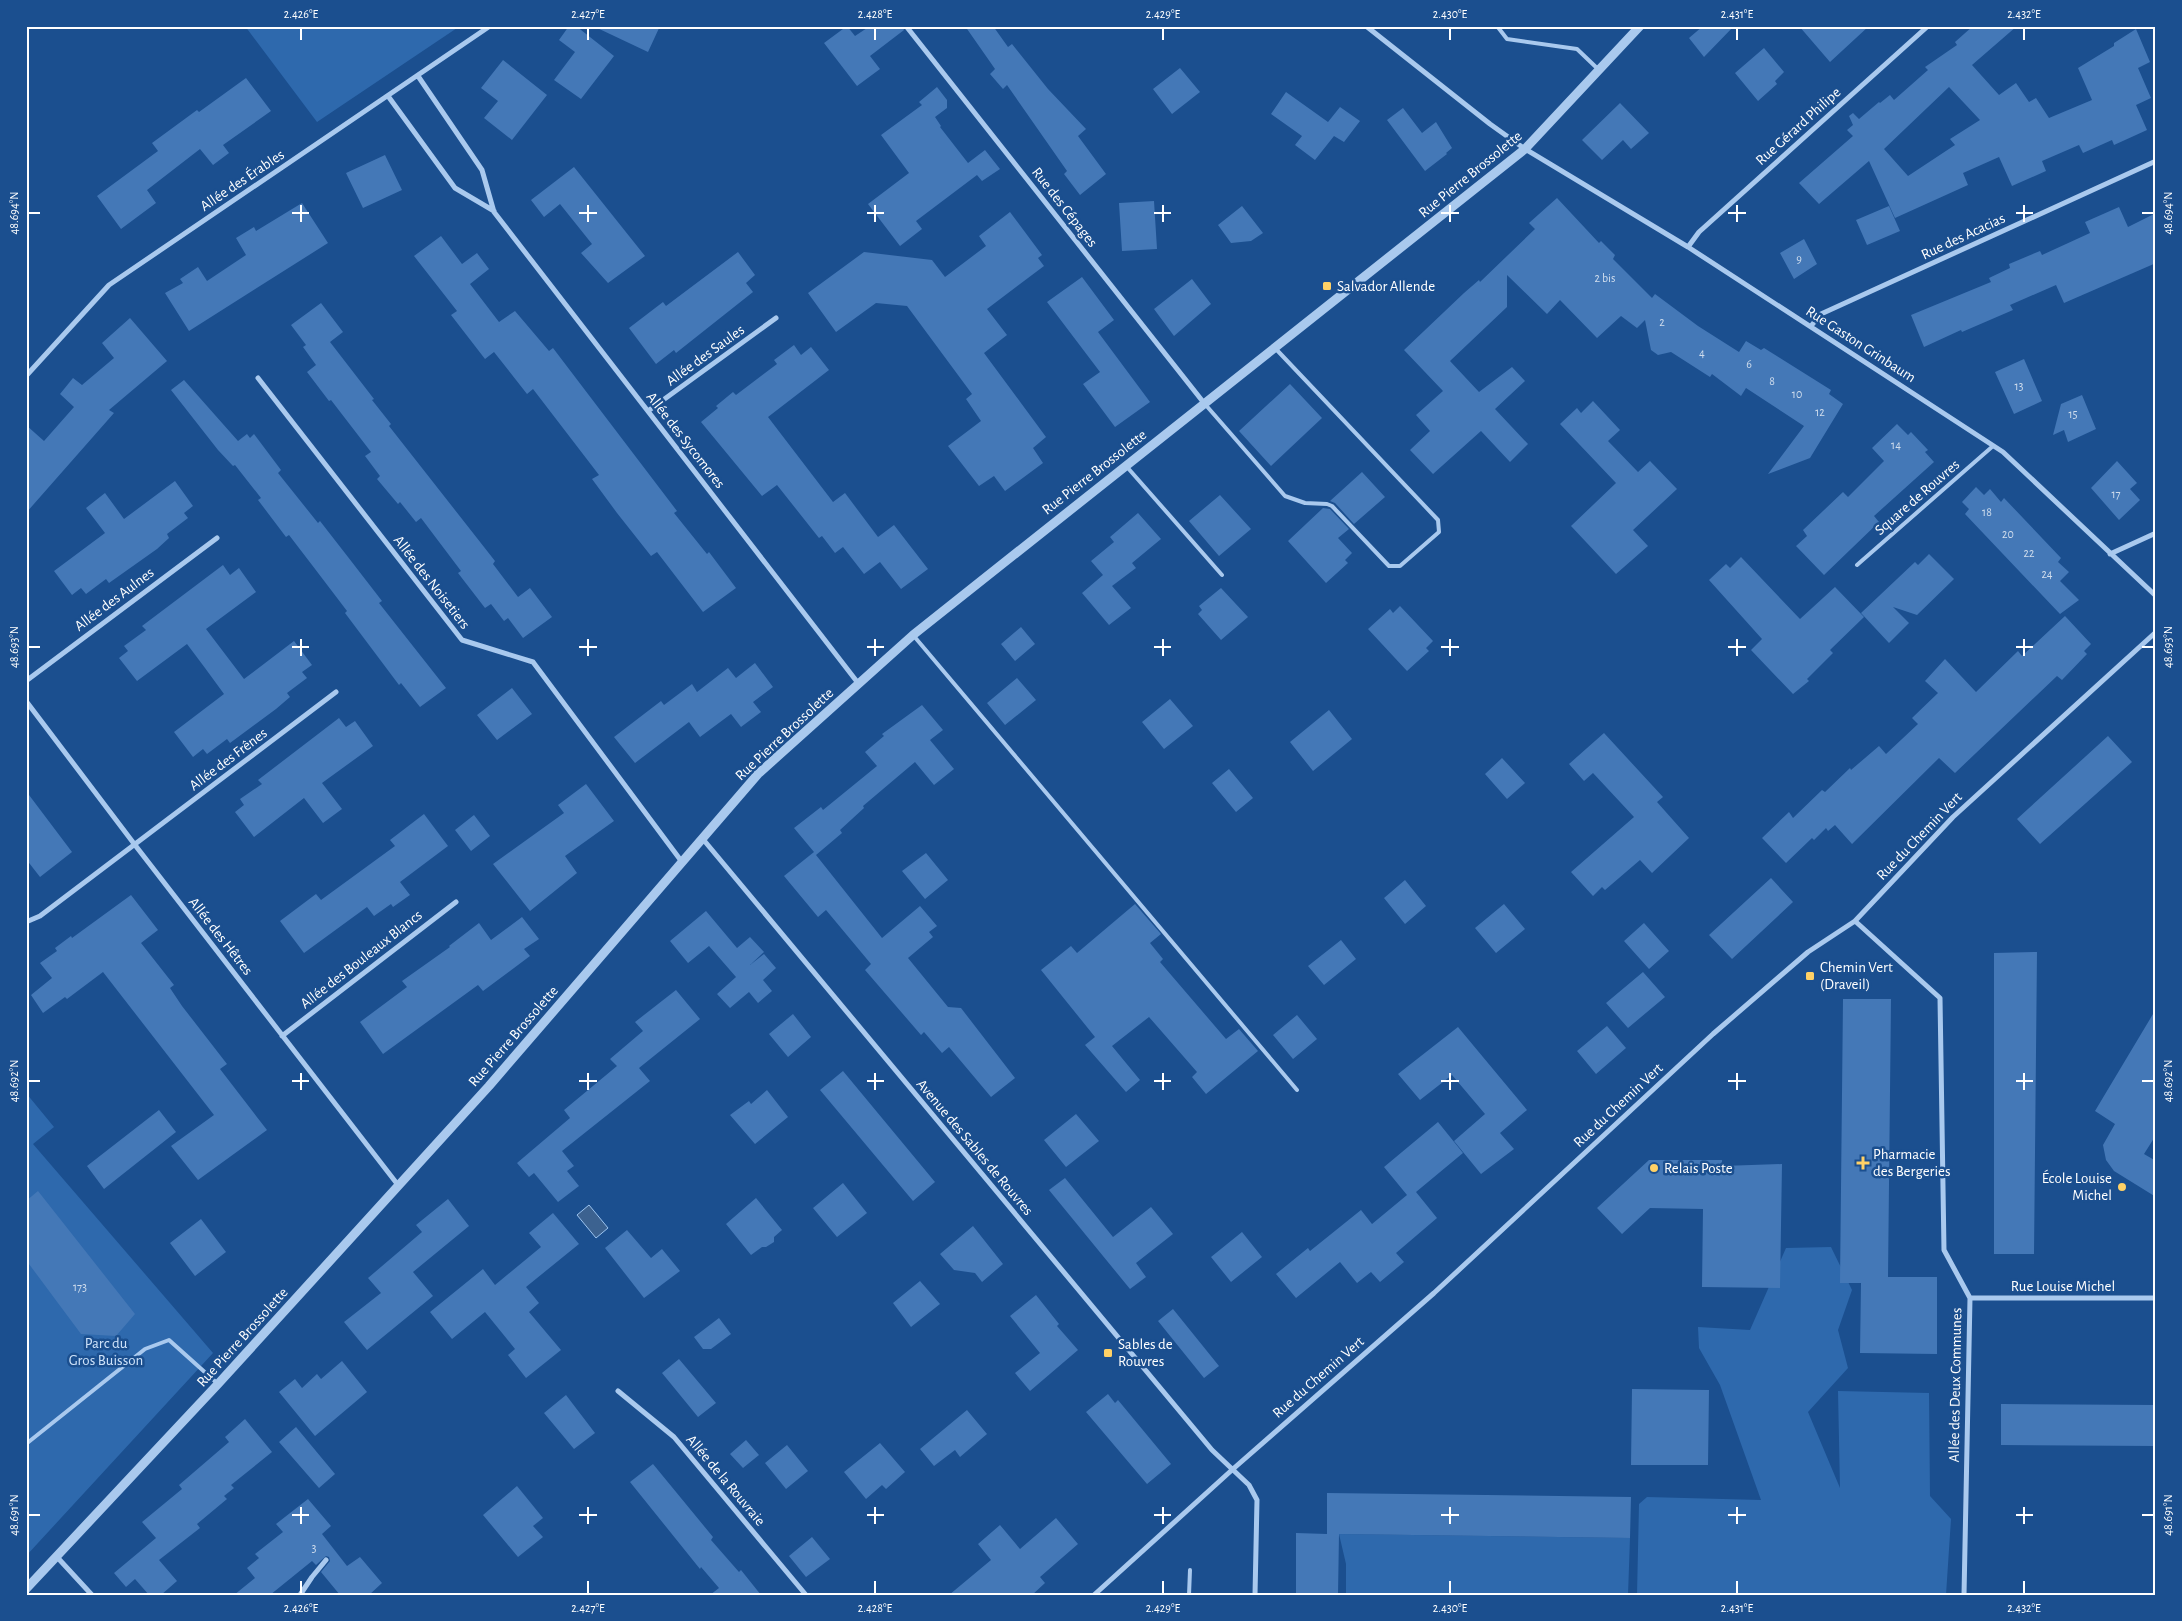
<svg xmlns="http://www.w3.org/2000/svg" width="2182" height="1621" viewBox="0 0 2182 1621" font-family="'Alegreya Sans',sans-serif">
<rect width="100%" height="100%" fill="#1b4f8f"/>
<path fill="#2e69ad" d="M245 26H455L457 28 317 122Z
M26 1093 54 1127 33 1144 213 1353 26 1556Z
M1831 1247 1852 1290 1838 1330 1848 1368 1808 1412 1840 1488 1838 1391 1929 1393 1930 1496 1951 1519 1946 1595H1637L1639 1504 1647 1497 1761 1500 1720 1385 1699 1348 1698 1327 1750 1330 1786 1248Z
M1339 1534 1630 1538 1628 1595H1346V1564Z"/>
<path fill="#3c6290" stroke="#9cc4f0" d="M589 1205 608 1228 596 1238 577 1215Z"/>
<path fill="#4478b7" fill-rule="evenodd" d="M569 26H576L614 56 581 99 554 80 575 52 559 40Z
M593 26H660L648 52Z
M847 26 855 36 870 26H902L904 30 870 56 880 69 857 86 824 43Z
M965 26H993L1008 47 1012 44 1048 89 1086 129 1078 136 1106 174 1080 195 1064 174 1067 171 1007 85 1003 89 990 74 995 69Z
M1703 26H1734L1704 57 1689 38Z
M1799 26H1869L1830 62Z
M1973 26H2017L1972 65 1999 95 2016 83 2029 102 2036 98 2049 118 2092 100 2078 68 2114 46V43L2136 29 2150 62 2138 68 2151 98 2136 105 2147 130 2114 145 2112 140 2083 153 2079 145 2042 161 2046 171 2012 186 1999 157 1963 173 1968 185 1895 218 1869 161 1819 204 1799 183 1853 136 1847 130 1853 125 1849 116 1853 113 1859 119 1879 102 1880 103 1890 95 1894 100 1928 70 1925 67 1957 45 1955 42ZM1949 87 1980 120 1950 139 1955 145 1908 176 1884 149Z
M1764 48 1784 72 1775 81 1777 84 1758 101 1735 73Z
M503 60 547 95 512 140 484 118 498 101 481 88Z
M1180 68 1200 92 1172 114 1153 89Z
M246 78 271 111 223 145 229 153 213 165 200 149 147 190 156 203 121 229 97 196 158 151 152 143 197 110 199 112Z
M937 87 947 100V108L935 117 941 126 940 127 968 163 985 150 1000 169 982 181 977 175 916 221 922 229 900 246 868 204 909 173 881 135 922 105 919 102Z
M1286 92 1328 122 1340 107 1360 121 1344 142 1334 136 1315 160 1295 145 1302 136 1271 114Z
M1620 103 1649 133 1631 149 1623 140 1602 160 1582 140Z
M1403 108 1422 133 1436 122 1452 148 1446 153 1447 154 1425 171 1387 120Z
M385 155 402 190 363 208 346 173Z
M574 167 645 256 608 283 581 253 592 244 560 204 544 217 531 200Z
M1557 198 1599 243 1601 241 1615 255 1613 259 1652 298 1655 294 1698 326 1739 352 1746 341 1761 350 1764 348 1831 390 1829 394 1843 404 1810 458 1768 474 1804 426 1746 388 1741 396 1712 374 1710 377 1671 352 1658 355 1651 350 1645 320 1637 328 1621 316 1597 338 1560 300 1547 314 1507 275V307L1450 361 1479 392 1512 367 1525 381 1495 409 1528 444 1510 462 1481 431 1433 474 1410 450 1430 431 1416 415 1443 391 1404 350 1464 293 1479 280 1480 282 1535 229 1529 223Z
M1154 201 1157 249 1122 251 1119 203Z
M302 203 328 243 189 331 165 293 183 283 180 279 198 267 207 281 246 255 236 238 254 227 256 231Z
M1242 206 1263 233 1251 241 1231 243 1218 225Z
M1889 206 1900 231 1867 245 1856 220Z
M2119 207 2128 227 2156 213V263L2064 303 2056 285 2010 305 2013 310 1962 332 1961 330 1924 347 1911 315 1991 282 1989 278 2010 268 2009 264 2040 251 2042 255 2090 233 2085 222Z
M1010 212 1042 255 1038 258 1044 266 987 309 1007 335 984 353 1046 437 1033 448 1043 463 1005 491 994 476 979 486 948 446 981 421 966 399 972 394 907 306 876 303 836 332 808 293 864 252 932 260 945 277 986 246 979 236Z
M441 236 462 264 477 253 489 269 470 284 499 322 515 311 549 351 553 348 677 511 674 513 707 554 709 552 736 588 703 612 657 552 651 556 617 513 592 479 599 475 533 389 527 394 494 352 485 359 451 315 457 311 414 256Z
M1804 239 1817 264 1794 279 1780 253Z
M738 252 755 275 746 283 753 292 676 353 674 350 656 364 629 328 663 302 666 306Z
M1082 277 1114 320 1098 332 1150 402 1115 427 1083 384 1100 372 1047 302Z
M1192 279 1211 304 1174 336 1154 309Z
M321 303 343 332 330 342 374 399 372 400 391 424 389 426 495 561 493 564 518 597 530 588 552 617 523 638 508 618 504 621 491 604 485 608 458 573 461 571 421 518 416 522 400 502 398 504 377 479 380 476 365 456 371 452 331 400 329 401 307 372 316 365 303 347 306 345 291 325Z
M130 318 167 361 109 410 114 413 26 513V425L44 441 74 407 60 394 73 378 82 385 114 358 102 343Z
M794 345 801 355 811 347 829 370 768 417 833 502 845 493 878 537 894 525 928 569 901 589 880 562 864 574 843 547 835 553 822 536 819 538 777 485 762 496 701 422 718 408 716 406 733 392 736 395 777 364 774 360Z
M2024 359 2042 401 2014 414 1995 372Z
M184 380 238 441 247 434 250 438 254 434 281 470 278 473 318 523 320 521 348 557 382 601 379 603 446 688 420 707 401 683 399 685 345 613 347 611 312 565 289 535 286 537 258 500 261 498 235 465 233 466 218 450 171 390Z
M1290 384 1322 418 1271 466 1239 431Z
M2082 395 2096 429 2068 442 2064 430 2053 435 2061 404Z
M1593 401 1620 430 1608 441 1638 472 1650 461 1677 489 1633 530 1648 546 1616 574 1571 526 1616 483 1560 424 1577 408 1581 413Z
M1897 424 1908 435 1911 432 1928 450 1925 452 1934 462 1874 516 1879 522 1824 575 1796 546 1807 536 1803 530 1843 492 1848 497 1884 461 1872 448Z
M2117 461 2137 483 2130 489 2140 500 2119 520 2091 488Z
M1362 472 1385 497 1354 524 1335 503 1330 501Z
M175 481 193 506 184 513 188 518 167 534 169 538 157 549 109 583 106 579 86 594 81 588 72 595 54 571 105 533 86 508 105 493 124 519Z
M1976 487 1984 495 1990 489 2001 502 2004 498 2061 558 2058 562 2069 572 2060 581 2079 600 2060 614 1965 514 1969 509 1962 502Z
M1220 495 1251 529 1219 556 1189 521Z
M1323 508 1330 509 1349 529 1338 538 1352 553 1345 560 1348 563 1326 583 1288 541Z
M1138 513 1161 539 1132 563 1136 568 1112 586 1131 608 1109 625 1082 593 1103 575 1091 561 1114 542 1110 537Z
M1929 554 1954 579 1917 615 1893 607 1909 623 1889 643 1861 613 1915 562 1918 565Z
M1741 557 1800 619 1835 587 1864 617 1830 650 1833 653 1807 679 1809 681 1793 694 1751 650 1762 639 1709 580 1726 564 1730 568Z
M223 565 230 575 239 568 256 592 206 629 244 679 294 641 312 665 302 672 307 678 287 693 290 697 276 709 230 743 227 739 207 754 203 749 193 757 174 732 224 694 205 668 187 644 137 681 119 658 128 651 124 646 146 630 142 626Z
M1221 588 1248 617 1221 640 1198 614 1202 610 1199 606Z
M1400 606 1433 641 1426 648 1429 651 1407 671 1368 629 1390 609 1393 613Z
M2065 616 2091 644 2084 651 2087 654 2062 680 2057 676 1955 773 1939 758 1852 844 1835 825 1828 831 1826 828 1814 840 1812 838 1786 863 1762 838 1789 812 1793 818 1822 790 1825 792 1850 768 1851 770 1879 746 1886 754 1918 724 1912 718 1938 693 1925 681 1945 659 1976 692 2018 651 2022 656Z
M1021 627 1035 644 1015 661 1001 644Z
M755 663 773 687 753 702 761 712 741 727 731 714 700 737 689 722 635 763 614 737 661 701 664 705 692 684 697 692 728 668 736 678Z
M1017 678 1036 700 1005 725 987 703Z
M512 688 532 714 497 740 477 715Z
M1170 699 1193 726 1164 749 1142 722Z
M922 705 943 730 930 740 954 769 934 785 915 762 863 806 864 808 840 830 842 833 816 855 882 938 920 906 937 926 929 932 933 937 908 958 948 1007 961 1008 1015 1078 991 1097 949 1047 942 1053 924 1032 921 1035 865 970 871 964 826 910 818 917 784 876 814 852 794 828 821 807 823 810 877 766 865 752 884 736 882 734Z
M1329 710 1352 739 1313 771 1290 742Z
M339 718 346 727 355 721 373 746 322 783 342 809 323 823 304 798 254 837 235 812 244 805 240 799 262 784 258 780Z
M1604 733 1663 797 1657 802 1689 838 1652 873 1640 860 1605 890 1602 887 1593 896 1571 872 1634 817 1593 773 1584 781 1569 764Z
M2108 736 2132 762 2040 844 2017 819Z
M1502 758 1525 783 1507 799 1485 774Z
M1229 769 1253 798 1236 812 1212 783Z
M586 784 614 821 565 856 577 873 530 911 493 864 564 813 558 805Z
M26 791 72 852 40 877 26 859Z
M424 814 448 846 400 882 410 895 393 907 391 904 374 916 367 907 304 953 280 921 316 894 321 900 395 846 390 840Z
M474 815 490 836 471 851 455 830Z
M926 853 948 880 925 899 902 871Z
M1771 878 1793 902 1732 959 1709 935Z
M1405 880 1426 906 1405 924 1384 898Z
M131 895 158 930 141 943 174 985 170 988 182 1006 227 1064 220 1069 267 1130 198 1180 171 1146 214 1115 103 972 67 999 65 997 43 1013 31 995 52 978 40 963 57 951 55 948 71 936 72 938Z
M1135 904 1161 934 1150 943 1163 959 1160 962 1226 1039 1239 1029 1258 1051 1206 1094 1192 1077 1197 1072 1149 1017 1112 1046 1140 1080 1126 1092 1085 1045 1095 1037 1041 970 1071 946 1077 953Z
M1504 904 1525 929 1496 953 1475 928Z
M706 911 737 948 750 937 764 952 750 965 764 954 776 968 763 980 772 991 758 1003 749 992 730 1008 717 994 736 977 709 946 688 963 670 941Z
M522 917 539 939 524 949 530 956 483 991 478 985 383 1054 360 1022 407 987 402 981 450 947 449 946 479 923 491 940Z
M1644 923 1669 951 1649 969 1624 941Z
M1341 940 1356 959 1324 985 1308 966Z
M2037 952 2034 1254H1994V953Z
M1643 972 1665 997 1628 1028 1606 1003Z
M676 990 700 1019 639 1068 650 1081 562 1151 574 1166 567 1171 579 1186 558 1202 534 1173 529 1177 517 1163 570 1118 564 1110 617 1066 610 1059 643 1031 635 1022Z
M1843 999H1891L1888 1277H1937V1354L1860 1353 1861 1283H1840Z
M2156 1009V1135L2144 1154 2156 1161V1197L2114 1171 2106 1160 2103 1145 2115 1124 2095 1111Z
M793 1014 811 1037 788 1057 769 1034Z
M1297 1015 1317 1039 1293 1059 1273 1035Z
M1607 1026 1626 1048 1596 1074 1577 1051Z
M1458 1027 1527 1110 1500 1133 1514 1149 1481 1174 1454 1141 1485 1114 1452 1075 1420 1100 1398 1074Z
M843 1071 935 1182 913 1201 820 1090Z
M767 1090 788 1117 755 1144 730 1115 749 1101 751 1104Z
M159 1110 176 1132 104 1189 87 1166Z
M1076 1114 1099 1141 1066 1167 1044 1140Z
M1438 1122 1463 1153 1416 1192 1437 1218 1396 1253 1404 1262 1380 1282 1371 1272 1357 1283 1340 1262 1296 1298 1276 1274 1308 1248 1310 1251 1361 1210 1372 1224 1407 1195 1384 1167Z
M1649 1160H1722V1166L1782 1164 1780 1288 1702 1287 1703 1209 1650 1208 1622 1234 1597 1208Z
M1065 1178 1113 1237 1151 1207 1173 1234 1136 1263 1146 1277 1130 1289 1049 1190Z
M843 1183 867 1213 837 1237 813 1208Z
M38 1191 135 1314 116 1336 81 1334 26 1260V1201Z
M756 1198 782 1230 774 1237V1242L766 1247H762L751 1255 726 1224Z
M448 1199 469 1226 413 1272 433 1296 367 1350 344 1322 381 1293 368 1278 422 1232 416 1225Z
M553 1213 579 1244 526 1287 539 1303 529 1312 561 1350 526 1378 508 1355 515 1349 485 1312 452 1339 430 1312 483 1269 495 1285 541 1247 529 1233Z
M201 1219 226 1252 195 1276 170 1243Z
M973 1226 1003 1264 982 1282 975 1273 954 1270 940 1254Z
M627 1230 651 1258 662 1249 680 1271 644 1298 605 1248Z
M1242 1232 1262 1257 1231 1282 1211 1257Z
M920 1281 940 1304 911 1327 893 1303Z
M1036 1295 1059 1324 1057 1326 1078 1350 1030 1391 1015 1373 1040 1353 1010 1316Z
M1173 1309 1219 1366 1204 1378 1158 1321Z
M719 1318 731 1334 711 1349H703L694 1337Z
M679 1359 716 1403 698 1417 662 1373Z
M342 1361 367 1392 315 1436 279 1392 295 1379 302 1388 317 1374 321 1379Z
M1632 1389 1709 1390 1708 1465H1631Z
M1108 1394 1115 1403 1118 1400 1171 1464 1147 1484 1086 1412Z
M566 1395 595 1433 574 1449 544 1413Z
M2001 1404 2156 1405V1446L2001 1445Z
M967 1410 987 1434 960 1457 955 1450 934 1466 920 1449Z
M245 1419 272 1452 231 1485 234 1488 224 1496 227 1499 197 1524 200 1528 159 1560 177 1581 161 1595H149L135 1579 126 1587 114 1573 156 1538 142 1522 182 1489 179 1485 229 1442 225 1437Z
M296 1427 335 1474 319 1488 279 1442Z
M746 1440 759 1455 743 1468 730 1454Z
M880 1443 905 1472 886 1489 882 1485 866 1499 844 1472Z
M787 1445 808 1471 786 1489 765 1463Z
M653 1464 713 1537 711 1540 739 1572 741 1570 761 1595H710L719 1588 701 1567 700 1569 630 1482Z
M517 1486 543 1518 533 1526 543 1537 518 1557 483 1515Z
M1327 1493 1631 1497 1630 1538 1339 1534 1338 1595H1296V1533L1327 1534Z
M308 1499 331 1526 322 1534 347 1566 360 1557 382 1583 369 1595H340L321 1572 330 1561 329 1557 326 1556 316 1565 312 1561 270 1595H234L255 1578 247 1568 259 1558 255 1554 283 1532 276 1524Z
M1056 1518 1078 1544 1040 1577 1045 1583 1032 1595H949L991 1560 978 1544 1000 1525 1020 1549Z
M812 1537 830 1559 806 1577 789 1556Z"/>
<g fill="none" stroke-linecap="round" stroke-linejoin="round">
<path stroke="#a9c9ee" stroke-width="4" d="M1497 26 1507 39 1577 49 1599 70
M1204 403 1285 496 1305 503 1327 504 1332 506 1389 566H1400L1439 532 1438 520 1274 347
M1127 467 1222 575
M1857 565 1993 446
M913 635 1297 1090
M26 1444 145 1349 169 1340 218 1384
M1189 1595 1190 1570"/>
<path stroke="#a9c9ee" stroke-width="5" d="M906 26 1204 403
M1366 26 1490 124 1525 149 1688 247 2003 452 2156 596
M418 76 482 170 494 212 858 683
M388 96 455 188 494 211
M1688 247 1699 232 1928 26
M1811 326 1821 314 2156 161
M26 376 109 285 490 26
M258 378 462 640 533 662 682 862
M648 411 776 318
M2110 554 2156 533
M26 681 217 538
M26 701 135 845 398 1185
M702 838 1212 1450 1249 1485 1257 1500 1255 1595
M1855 921 1940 998 1944 1250 1970 1298 1964 1595
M26 922 40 916 336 692
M282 1036 456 902
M1970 1298H2156
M618 1391 674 1437 806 1595
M57 1557 92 1595
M300 1595 312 1577 326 1560
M1094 1595 1233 1469 1434 1293 1713 1034 1808 952 1855 921 1953 817 2156 632"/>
<path stroke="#a9c9ee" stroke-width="9" d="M26 1589 218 1384 489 1086 758 774 913 635 1525 149 1640 26"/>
</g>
<path fill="none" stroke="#fff" stroke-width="2" d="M301 28V40M588 28V40M875 28V40M1163 28V40M1450 28V40M1737 28V40M2024 28V40M301 205V222M588 205V222M875 205V222M1163 205V222M1450 205V222M1737 205V222M2024 205V222M28 213H40M292 213H309M579 213H597M867 213H884M1154 213H1171M1441 213H1459M1728 213H1746M2016 213H2033M2142 213H2154M301 639V656M588 639V656M875 639V656M1163 639V656M1450 639V656M1737 639V656M2024 639V656M28 647H40M292 647H309M579 647H597M867 647H884M1154 647H1171M1441 647H1459M1728 647H1746M2016 647H2033M2142 647H2154M301 1073V1090M588 1073V1090M875 1073V1090M1163 1073V1090M1450 1073V1090M1737 1073V1090M2024 1073V1090M28 1081H40M292 1081H309M579 1081H597M867 1081H884M1154 1081H1171M1441 1081H1459M1728 1081H1746M2016 1081H2033M2142 1081H2154M301 1507V1524M588 1507V1524M875 1507V1524M1163 1507V1524M1450 1507V1524M1737 1507V1524M2024 1507V1524M28 1515H40M292 1515H309M579 1515H597M867 1515H884M1154 1515H1171M1441 1515H1459M1728 1515H1746M2016 1515H2033M2142 1515H2154M301 1581V1594M588 1581V1594M875 1581V1594M1163 1581V1594M1450 1581V1594M1737 1581V1594M2024 1581V1594"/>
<g fill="#ffd166" stroke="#1b4f8f" stroke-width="2">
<rect x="1322" y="281" width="10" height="10" rx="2.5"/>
<rect x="1805" y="971" width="10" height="10" rx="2.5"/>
<path d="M1860.5 1155.5h5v5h5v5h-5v5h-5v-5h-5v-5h5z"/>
<circle cx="1654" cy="1168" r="5"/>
<circle cx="2122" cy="1187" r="5"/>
<rect x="1103" y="1348" width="10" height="10" rx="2.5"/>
</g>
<g text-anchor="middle" stroke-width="5" stroke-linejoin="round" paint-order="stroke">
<g font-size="12" fill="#d0dded">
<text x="1799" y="263">9</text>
<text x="1605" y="282">2 bis</text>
<text x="1662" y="326">2</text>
<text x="1702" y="357">4</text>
<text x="1749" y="368">6</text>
<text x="1772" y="385">8</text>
<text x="2019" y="390">13</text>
<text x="1797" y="398">10</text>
<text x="1820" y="416">12</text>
<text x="2073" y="418">15</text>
<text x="1896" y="449">14</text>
<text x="2116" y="498">17</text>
<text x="1987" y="516">18</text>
<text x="2008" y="538">20</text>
<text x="2029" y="557">22</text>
<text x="2047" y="578">24</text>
<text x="80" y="1291">173</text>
<text x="314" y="1552">3</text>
</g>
<g font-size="15" fill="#fff" stroke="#1b4f8f">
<text transform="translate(1798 126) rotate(-42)" y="5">Rue Gérard Philipe</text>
<text transform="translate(1470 174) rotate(-39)" y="5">Rue Pierre Brossolette</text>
<text transform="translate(242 180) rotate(-34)" y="5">Allée des Érables</text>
<text transform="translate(1065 207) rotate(52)" y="5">Rue des Cépages</text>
<text transform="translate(1963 236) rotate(-25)" y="5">Rue des Acacias</text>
<text transform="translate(1861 344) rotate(33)" y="5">Rue Gaston Grinbaum</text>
<text transform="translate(705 355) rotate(-36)" y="5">Allée des Saules</text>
<text transform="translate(686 440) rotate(52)" y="5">Allée des Sycomores</text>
<text transform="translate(1094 472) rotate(-38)" y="5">Rue Pierre Brossolette</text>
<text transform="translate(1917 497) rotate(-41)" y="5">Square de Rouvres</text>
<text transform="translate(432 582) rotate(52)" y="5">Allée des Noisetiers</text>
<text transform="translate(114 599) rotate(-37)" y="5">Allée des Aulnes</text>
<text transform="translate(784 734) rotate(-43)" y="5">Rue Pierre Brossolette</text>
<text transform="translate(228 759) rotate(-37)" y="5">Allée des Frênes</text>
<text transform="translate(1919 836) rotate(-46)" y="5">Rue du Chemin Vert</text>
<text transform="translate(221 936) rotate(52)" y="5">Allée des Hêtres</text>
<text transform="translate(361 959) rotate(-38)" y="5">Allée des Bouleaux Blancs</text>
<text transform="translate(513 1036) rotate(-49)" y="5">Rue Pierre Brossolette</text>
<text transform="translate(1618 1105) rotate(-43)" y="5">Rue du Chemin Vert</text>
<text transform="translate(975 1147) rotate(50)" y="5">Avenue des Sables de Rouvres</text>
<text x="2063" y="1291">Rue Louise Michel</text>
<text transform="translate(242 1337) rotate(-48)" y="5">Rue Pierre Brossolette</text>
<text transform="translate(1318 1377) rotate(-41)" y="5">Rue du Chemin Vert</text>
<text transform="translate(1955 1385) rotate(-89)" y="5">Allée des Deux Communes</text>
<text transform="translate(726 1480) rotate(50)" y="5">Allée de la Rouvraie</text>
</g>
<g font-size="15" fill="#fff" stroke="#1b4f8f" text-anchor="start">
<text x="1337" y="291">Salvador Allende</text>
<text x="1820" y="972">Chemin Vert<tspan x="1820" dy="17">(Draveil)</tspan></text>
<text x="1873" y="1159">Pharmacie<tspan x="1873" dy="17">des Bergeries</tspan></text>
<text x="1664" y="1173">Relais Poste</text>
<text x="2112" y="1183" text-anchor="end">École Louise<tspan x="2112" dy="17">Michel</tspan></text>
<text x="1118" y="1349">Sables de<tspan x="1118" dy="17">Rouvres</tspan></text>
</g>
<g font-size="15" fill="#cfe3fa" stroke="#1b4f8f">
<text x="106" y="1348">Parc du<tspan x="106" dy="17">Gros Buisson</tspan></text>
</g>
</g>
<rect width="2182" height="1621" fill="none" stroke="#1b4f8f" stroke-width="55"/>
<rect x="28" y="28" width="2126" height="1566" fill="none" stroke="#fff" stroke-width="2"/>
<g font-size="12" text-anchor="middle" fill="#fff">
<text x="301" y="18">2.426°E</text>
<text x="588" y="18">2.427°E</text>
<text x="875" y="18">2.428°E</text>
<text x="1163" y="18">2.429°E</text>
<text x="1450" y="18">2.430°E</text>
<text x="1737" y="18">2.431°E</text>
<text x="2024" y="18">2.432°E</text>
<text transform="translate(14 213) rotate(-90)" y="4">48.694°N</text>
<text transform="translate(2168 213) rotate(-90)" y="4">48.694°N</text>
<text transform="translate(14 647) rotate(-90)" y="4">48.693°N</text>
<text transform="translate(2168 647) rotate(-90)" y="4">48.693°N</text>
<text transform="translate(14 1081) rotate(-90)" y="4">48.692°N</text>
<text transform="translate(2168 1081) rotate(-90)" y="4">48.692°N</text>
<text transform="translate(14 1515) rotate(-90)" y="4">48.691°N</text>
<text transform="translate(2168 1515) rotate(-90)" y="4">48.691°N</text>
<text x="301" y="1612">2.426°E</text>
<text x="588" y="1612">2.427°E</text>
<text x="875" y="1612">2.428°E</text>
<text x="1163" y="1612">2.429°E</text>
<text x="1450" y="1612">2.430°E</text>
<text x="1737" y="1612">2.431°E</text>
<text x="2024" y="1612">2.432°E</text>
</g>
</svg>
